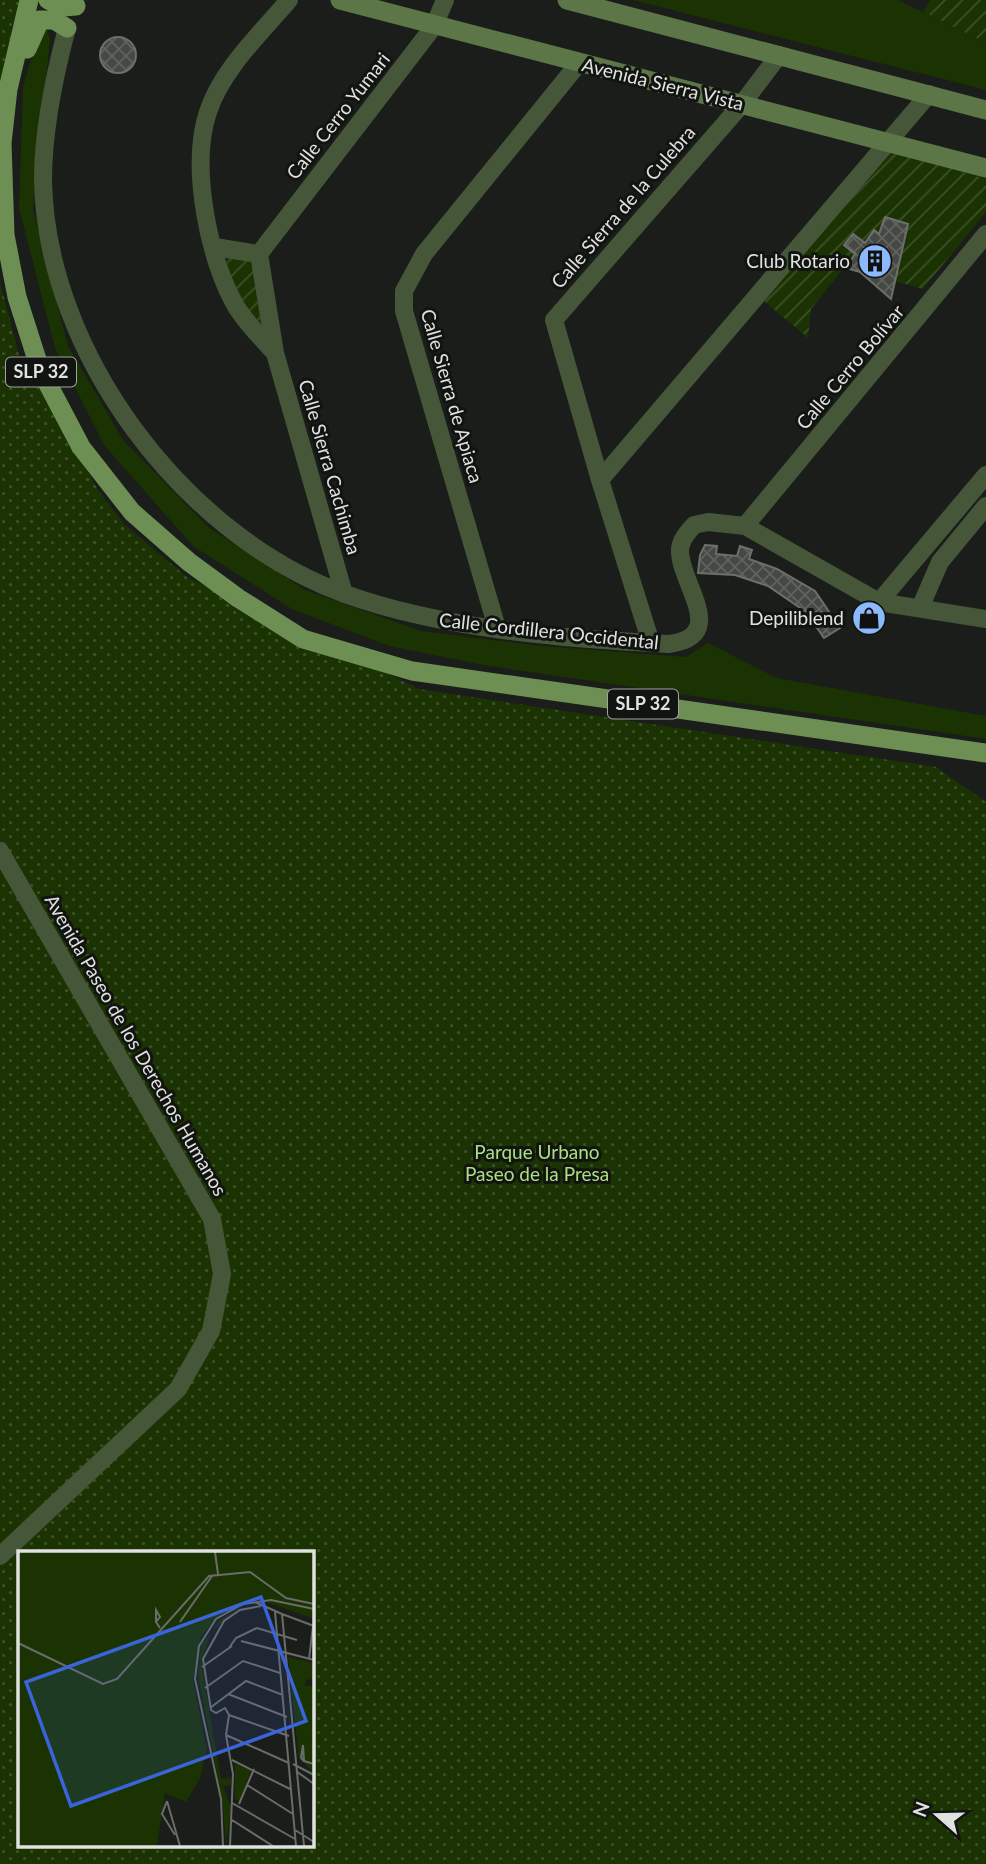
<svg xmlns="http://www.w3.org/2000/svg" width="986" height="1864" viewBox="0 0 986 1864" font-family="Lato,sans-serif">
<defs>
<pattern id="park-dots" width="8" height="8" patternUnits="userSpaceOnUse" patternTransform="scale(1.75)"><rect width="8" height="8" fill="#1b3303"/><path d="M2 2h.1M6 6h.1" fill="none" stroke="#3c5027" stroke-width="1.8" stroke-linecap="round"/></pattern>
<pattern id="garden-furrows" width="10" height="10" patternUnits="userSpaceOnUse" patternTransform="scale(1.75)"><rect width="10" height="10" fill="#1b3303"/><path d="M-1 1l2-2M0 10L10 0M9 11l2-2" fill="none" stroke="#3c5027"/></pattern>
<pattern id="building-cross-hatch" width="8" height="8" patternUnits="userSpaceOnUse" patternTransform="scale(1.75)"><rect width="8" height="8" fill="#454843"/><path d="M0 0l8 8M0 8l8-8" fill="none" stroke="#60625e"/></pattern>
</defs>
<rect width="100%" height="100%" fill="#1a1d19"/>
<path fill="#1b3303" d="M633 0H898L986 43V90Z
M46 25 50 39 33 209 68 346 123 440 208 527 305 590 421 631 541 646 686 657 708 643 777 678 986 716V739L489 666 389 646 292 609 193 546 104 445 55 348 19 208 23 87 38 36Z"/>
<path fill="url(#park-dots)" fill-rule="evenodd" d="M0 0H32L12 25 0 100Z
M0 282 19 355 100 493 124 524 187 577 419 689 936 767 986 802V1864H0ZM19 1552H312V1845H19Z"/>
<path fill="url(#garden-furrows)" d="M931 0H986V43L923 12Z
M892 150 986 179V212L923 289 895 281 908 224 885 217 879 234 874 230 865 243 853 234 855 254 811 309 808 338 764 301Z
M226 257 254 261 267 332C247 310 231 287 226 257Z"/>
<path fill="url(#building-cross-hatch)" stroke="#6c6f6a" stroke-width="2" d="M100 55a18 18 0 1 1 36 0a18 18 0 1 1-36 0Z
M885 217 908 224 891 299 860 272 846 268 855 254 844 245 853 234 865 243 874 230 879 234Z
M705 545 717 546 716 554 737 556 740 546 752 550 749 559 777 569 815 591 840 628 824 638 806 612 768 586 735 575 698 573 700 555Z"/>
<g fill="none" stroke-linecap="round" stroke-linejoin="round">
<path stroke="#455639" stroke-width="18" d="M67 28C54 77 43 130 43 180 46 353 184 536 345 594 442 629 566 639 669 644 731 636 678 582 680 549 681 539 688 532 694 525L708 522 745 526 879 602 986 619
M215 247 259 254
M259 254 275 353 344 594
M259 254 434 26 445 0
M275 353C262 339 248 325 237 308 208 260 190 165 208 112 222 69 261 33 289 0
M600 480 929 94
M745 526 986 234
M879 602 986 475
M920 608 940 562 986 506
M497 628 404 311V291L424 254 579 63
M651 643 600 480 554 320 742 104 779 55
M0 851 212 1219 222 1274 211 1331 178 1389 0 1556"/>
<path stroke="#5c7648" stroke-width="19" d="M340 0 986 168
M567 0 986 110"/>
<path stroke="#6d8f54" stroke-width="19" d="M29 0 8 89 2 143 5 235 17 297 40 369 81 447 132 512 189 562 238 598 303 639 412 671 986 753
M48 0 63 7 76 6
M27 49 40 20H54L67 28"/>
</g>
<defs>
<g id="building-disc" transform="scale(1.75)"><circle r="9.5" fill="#8bb9fc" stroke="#111410"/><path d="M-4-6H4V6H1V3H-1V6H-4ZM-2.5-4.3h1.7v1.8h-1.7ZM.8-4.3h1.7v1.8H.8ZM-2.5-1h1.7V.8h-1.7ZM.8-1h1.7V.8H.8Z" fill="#111"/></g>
<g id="shop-disc" transform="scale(1.75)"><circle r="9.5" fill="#8bb9fc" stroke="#111410"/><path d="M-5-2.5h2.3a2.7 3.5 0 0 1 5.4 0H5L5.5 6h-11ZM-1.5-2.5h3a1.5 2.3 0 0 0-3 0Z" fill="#111"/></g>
</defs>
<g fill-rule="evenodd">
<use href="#building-disc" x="875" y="261"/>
<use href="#shop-disc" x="869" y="618"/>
</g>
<g text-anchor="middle" stroke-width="6" stroke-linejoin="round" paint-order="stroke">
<g fill="#111410" stroke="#a2a4a1" stroke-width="2">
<rect x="6" y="357.5" width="70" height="29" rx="5"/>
<rect x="608" y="689.5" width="70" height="29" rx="5"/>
</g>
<g font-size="18" font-weight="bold" fill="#e0e2df">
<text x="41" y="378">SLP 32</text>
<text x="643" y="710">SLP 32</text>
</g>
<g font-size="19" fill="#e0e2df" stroke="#111410">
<text transform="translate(663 84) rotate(14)" y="7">Avenida Sierra Vista</text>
<text transform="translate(338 116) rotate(-52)" y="7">Calle Cerro Yumari</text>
<text transform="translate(623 207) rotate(-49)" y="7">Calle Sierra de la Culebra</text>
<text transform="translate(850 367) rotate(-50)" y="7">Calle Cerro Bolívar</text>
<text transform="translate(452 396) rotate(74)" y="7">Calle Sierra de Apiaca</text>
<text transform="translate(330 467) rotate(74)" y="7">Calle Sierra Cachimba</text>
<text transform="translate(549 631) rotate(6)" y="7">Calle Cordillera Occidental</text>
<text transform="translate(136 1045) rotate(60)" y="7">Avenida Paseo de los Derechos Humanos</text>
</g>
<g font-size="19" fill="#e0e2df" stroke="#111410" text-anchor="end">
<text x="850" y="268">Club Rotario</text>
<text x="844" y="625">Depiliblend</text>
</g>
<g font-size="19" fill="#a8e07e" stroke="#111410">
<text x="537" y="1159">Parque Urbano<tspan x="537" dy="22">Paseo de la Presa</tspan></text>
</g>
</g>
<g transform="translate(18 1551)">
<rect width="296" height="296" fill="#1a1d19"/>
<path d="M218 59 193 81 183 111 203 228 213 227V234L205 235 213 257 208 295 205 254 180 124 183 95 202 69ZM270 106 296 112 295 128 288 129 287 134 296 136V222L281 207Z" fill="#1b3303"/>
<path d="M0 1H296V68L240 48 208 58 183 85 175 129 189 199 182 227 168 251 147 242 139 295H0ZM217 213 233 219 222 250 217 248Z" fill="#1b3303"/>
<path d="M284 163 296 165 292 193 281 192Z" fill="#1b3303"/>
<path fill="none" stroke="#696c68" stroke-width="2" d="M197 1 200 23M237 51 264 63 286 295M257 61 278 295M264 63 296 75M138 71 142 66 138 59V71L142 77M162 71 194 25M223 90 296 109M0 92 85 133 99 128 191 25 232 21 268 47 296 53M211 97 218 87 239 77 279 89M291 108 295 75M184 116 214 95M187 137 225 110 262 122M210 143 269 166M192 157 228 130 265 144M211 164 271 185M208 184 271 212M214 209 274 239M286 210 285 194 283 207 286 210 296 213M275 213 296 224M278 220 296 233M229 234 275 263M149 250 162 295M149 250 144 263 157 284M214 252 277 288M221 253 236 218M214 269 255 295M277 279 296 291M205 295 203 248 177 128 181 95 198 68 225 53 253 49 296 58M212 295 215 223 208 184 211 164 207 157 198 162 193 159 185 108 206 70 222 59 243 55"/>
<path fill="#3a64d9" fill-opacity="0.15" stroke="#3a64d9" stroke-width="3.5" d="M243 46 288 170 53 255 8 131Z"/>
<rect width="296" height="296" fill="none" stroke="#e0e2df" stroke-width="3.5"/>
</g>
<g transform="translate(937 1815) rotate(290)" stroke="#111410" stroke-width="5" paint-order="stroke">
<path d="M0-5L12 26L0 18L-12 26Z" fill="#e0e2df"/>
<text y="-10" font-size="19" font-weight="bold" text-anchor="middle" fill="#e0e2df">N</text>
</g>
</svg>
